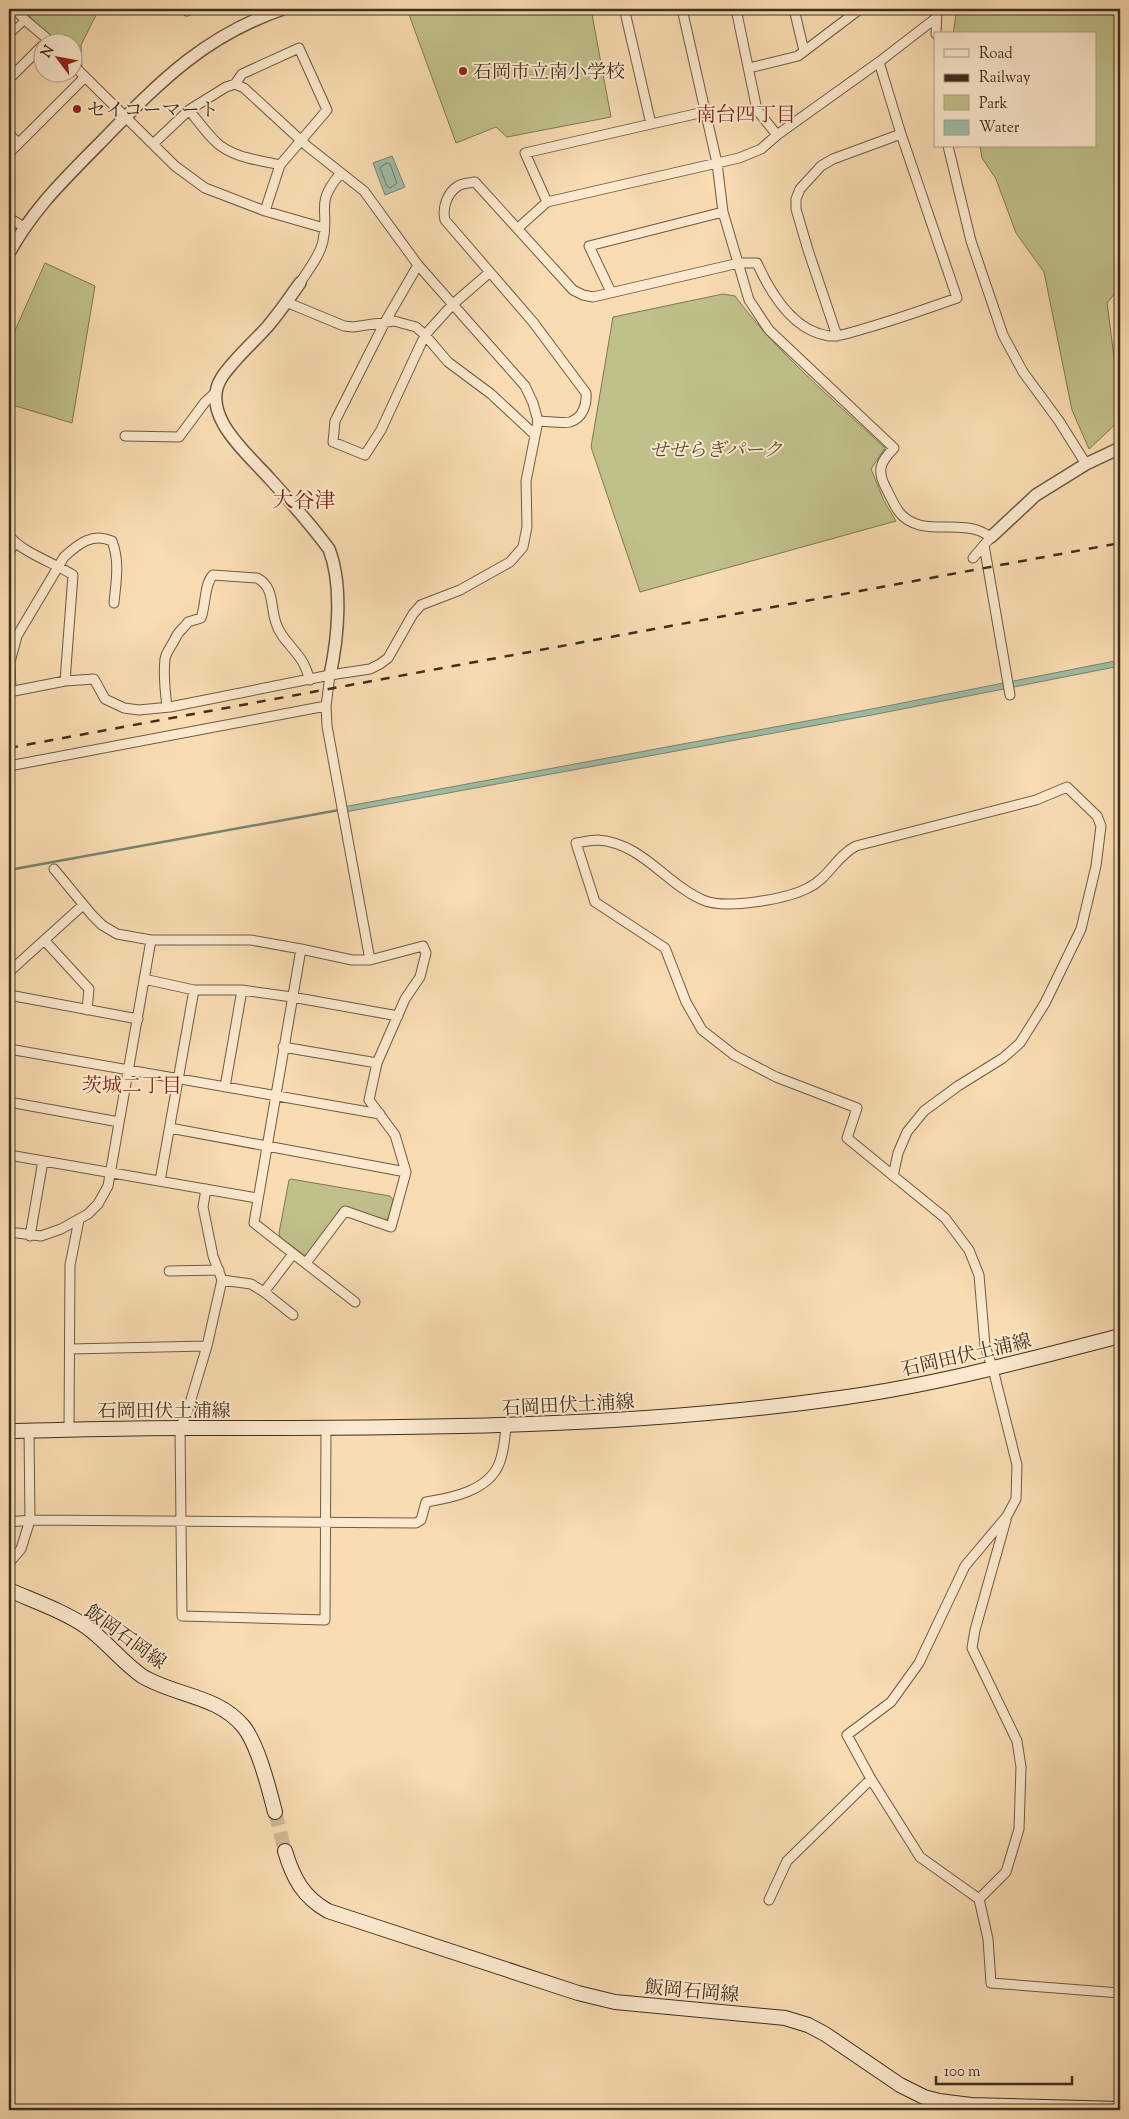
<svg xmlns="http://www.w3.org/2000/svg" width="1129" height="2119" viewBox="0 0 1129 2119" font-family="'Sorts Mill Goudy','Noto Serif JP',serif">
<rect width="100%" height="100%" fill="#f9dcb2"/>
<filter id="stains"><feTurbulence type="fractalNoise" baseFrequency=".004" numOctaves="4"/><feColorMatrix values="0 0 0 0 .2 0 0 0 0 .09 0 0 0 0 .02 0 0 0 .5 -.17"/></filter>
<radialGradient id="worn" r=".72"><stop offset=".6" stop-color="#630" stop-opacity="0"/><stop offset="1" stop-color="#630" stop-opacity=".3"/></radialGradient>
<path fill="#c0c08a" stroke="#7f7754" d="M32 9H99L81 45 82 68 73 59 72 42H56L27 14Z
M407 9H591L611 117 507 137 496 127 456 143Z
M957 9H990L1010 12 1012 9H1120V287L1107 303 1120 403V420L1089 449 1072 410 1044 272 1016 233 996 179 982 158 980 146H1095V34H953Z
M45 263 95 286 72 423 9 404V344Z
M723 294 735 296C777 353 834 400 885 448L871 469 884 501 896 521 640 592 591 447 613 317Z
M291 1179 390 1196 393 1200 388 1219 384 1220 344 1207 308 1255H304L280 1237 279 1233 289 1180Z"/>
<path fill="#9fbca7" stroke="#788370" d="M392 156 405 187 385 195 373 163Z
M1120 660V666L877 714 345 812 343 807 877 708Z"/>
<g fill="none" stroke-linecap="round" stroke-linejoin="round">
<path stroke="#6e7562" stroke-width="1" d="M387 163 390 164 397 183 390 188 387 186 380 168Z"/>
<path stroke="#788370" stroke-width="2.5" d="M9 870 339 810"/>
<path stroke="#d4b994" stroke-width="14" stroke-dasharray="14 7" stroke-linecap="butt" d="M275 1812 285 1851"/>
<g stroke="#6d5a43" stroke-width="9">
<path id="pedestrian" d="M9 35 25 20"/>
</g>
<g stroke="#6d5a43" stroke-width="11">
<path id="minor" d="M15 9 25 20 51 42
M185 9 187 11 190 9
M682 9 717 163 723 212 749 300 769 330 894 448C881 461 876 470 886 488 890 496 894 505 899 512 918 536 952 522 977 530 981 531 986 534 991 537L973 558
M736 9 757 110 777 135
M794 9 804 51
M936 34 937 9
M72 64 175 166 205 188 265 211 324 228
M749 68 798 56 860 9
M9 79 42 46
M189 110C198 121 207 134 217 143 234 158 259 160 280 165
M651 124 704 112
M9 134 18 143
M153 144 189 110 226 87 235 84 242 74 299 48 327 110 280 165 265 211
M948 146 971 241 1003 335 1023 372 1059 421 1086 464
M9 153 85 77
M547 202 525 153 651 124 625 12 630 9
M9 218 24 227
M518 228 547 202 739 158 761 149 777 135 879 62 936 18
M418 265 385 322 335 421 333 442 365 455 381 430 425 335 452 305 490 272
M300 283C308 270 320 256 323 241 330 209 314 205 340 174
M611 292 589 246 723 212
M286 302 344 326 353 327 394 321 416 327 425 335 448 362 491 394 535 435
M837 336 808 250 796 209V199L800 189 821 166 833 159 901 134
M538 421C547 421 561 424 570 422 583 418 587 404 586 393L533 322 445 220C442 208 447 193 458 186 462 183 470 183 475 182L573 290 583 295 593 297 739 263H757C770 292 793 331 829 336 840 337 852 332 863 329 895 320 926 309 957 298L901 134 879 62
M125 436 179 437 205 402 216 392
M9 535C20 552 55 563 73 575L65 681
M984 545 1010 695
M9 553 14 543
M330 675 326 706 327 726 370 960
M9 692 65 681 94 679 105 699 124 708 139 710 170 707 330 675 370 669 380 664 388 658 413 614 421 605 460 590 510 562 523 547 527 527 526 481 538 421 533 403 525 386 418 265 364 191 307 146 244 88 235 84
M11 692 10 662 17 636 64 557C78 544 93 532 112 541 120 562 116 581 114 603
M167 707C165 691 163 675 165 659 166 652 173 644 176 637 178 632 185 627 188 622L201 618C206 605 204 584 213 575L257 578C275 587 270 607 276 623 280 637 292 646 300 658 305 664 307 672 310 680
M9 766 326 706
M54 869 92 915 102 925 117 934 151 940H251L301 949 352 960H370L423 946 426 953 420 977 405 999 377 1063 369 1100 395 1135 406 1172 391 1227 345 1211 306 1263
M45 941 89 989 87 1010
M301 949 254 1223 355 1302
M9 972 83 905
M144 979 194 990H242L292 997 398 1016
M9 995 138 1019
M283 1047 377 1063
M9 1049 380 1114
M225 1087 242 990
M9 1102 119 1122
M170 1128 406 1172
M9 1155 257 1198
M893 1176 898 1153 907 1132 924 1111 958 1086 1003 1058 1020 1043 1045 1003 1081 929 1096 866 1101 826 1097 816 1067 787 1036 800 856 846C836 856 829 878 808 888 787 899 725 910 703 900 666 884 642 843 598 840 591 840 583 842 576 843L595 902 665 948 686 1002 702 1030 734 1055 776 1077 857 1108 847 1138 945 1218 969 1250 979 1275 985 1346 993 1369 1017 1465 1016 1499 1007 1516 965 1566 919 1663 891 1702 847 1735 871 1779 920 1857 979 1899 988 1939 991 1983 1120 1993
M160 1181 194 990
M206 1189 203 1207 213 1256 222 1280 207 1346 187 1413 180 1428 182 1616 325 1620 326 1428
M9 1232 41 1236 61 1229 88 1214 98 1204 108 1186 151 940
M30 1236 43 1161
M169 1271 219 1270
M222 1280 251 1284 264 1292 293 1254
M264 1292 293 1315
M70 1349 207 1346
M69 1429 70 1265 79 1220
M9 1522 30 1520 416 1523 421 1520 426 1502C451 1498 488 1491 499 1464 504 1452 505 1438 506 1426
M9 1563 21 1549 30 1520 29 1430
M979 1899 1006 1872 1019 1829 1021 1767 1017 1741 972 1648 975 1630 1006 1520
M769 1900 787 1861 871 1779"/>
</g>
<g stroke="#6d5a43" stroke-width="14">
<path id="tertiary" d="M9 253C35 207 62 182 98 145 157 85 201 37 283 9
M300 283C290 297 280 312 268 326 253 343 235 358 222 377 198 414 248 454 270 479 290 501 311 525 329 549 343 585 338 638 330 675
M991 537 1036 495 1086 464 1120 448"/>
</g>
<g stroke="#3e2e1e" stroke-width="16">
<path id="secondary" d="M9 1431C67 1430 125 1428 183 1428 403 1428 622 1429 840 1398 935 1385 1027 1360 1120 1336
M9 1590C34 1601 66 1612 88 1628 107 1642 122 1662 142 1676 175 1696 217 1695 243 1726 258 1744 269 1789 275 1812
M285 1851C293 1878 303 1897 328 1911L578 1993 615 2002 785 2018 808 2025 825 2034 900 2085 924 2097 939 2101 971 2105 1120 2109"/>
</g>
<use href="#pedestrian" stroke="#fbe8cd" stroke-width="7"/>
<use href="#minor" stroke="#fbe8cd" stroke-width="9"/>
<use href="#tertiary" stroke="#fbe8cd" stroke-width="11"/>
<use href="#secondary" stroke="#fbe8cd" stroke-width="14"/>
<path stroke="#3e2e1e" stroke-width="2.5" stroke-dasharray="9 9" stroke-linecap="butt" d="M9 748 1120 543"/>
</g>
<g fill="#8f2418" stroke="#fbe8cd" stroke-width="2">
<circle cx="463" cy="71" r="5"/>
<circle cx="77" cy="109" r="5"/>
</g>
<g text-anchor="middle" stroke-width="4" stroke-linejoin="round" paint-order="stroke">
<g font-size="19" fill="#3e2e1e" stroke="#fbe8cd" text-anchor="start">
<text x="473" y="78">石岡市立南小学校</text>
<text x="87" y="116">セイコーマート</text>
</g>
<g font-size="19" font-style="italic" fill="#584b34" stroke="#fbe8cd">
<text x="716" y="456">せせらぎパーク</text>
</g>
<g font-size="19" fill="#3e2e1e" stroke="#fbe8cd">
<text transform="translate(966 1354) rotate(-13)" y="7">石岡田伏土浦線</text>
<text transform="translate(568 1404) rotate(-3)" y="7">石岡田伏土浦線</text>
<text x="164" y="1417">石岡田伏土浦線</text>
<text transform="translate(126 1636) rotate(36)" y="7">飯岡石岡線</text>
<text transform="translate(692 1990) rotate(5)" y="7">飯岡石岡線</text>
</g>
<g font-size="20" fill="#7a1f14" stroke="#fbe8cd">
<text x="746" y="121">南台四丁目</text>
<text x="132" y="1092">茨城二丁目</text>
</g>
<g font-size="21" fill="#7a1f14" stroke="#fbe8cd">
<text x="304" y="507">大谷津</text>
</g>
</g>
<rect width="1129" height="2119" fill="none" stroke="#f9dcb2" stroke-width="30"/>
<rect x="10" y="10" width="1109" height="2099" fill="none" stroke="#3e2e1e" stroke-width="2.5"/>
<rect x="15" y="15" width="1099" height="2089" fill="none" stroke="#3e2e1e"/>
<rect x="934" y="32" width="162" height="115" fill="#fbe8cd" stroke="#af9e87"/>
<rect x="944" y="49" width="25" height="8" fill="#fbe8cd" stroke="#af9e87"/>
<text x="979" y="58" font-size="15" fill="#3e2e1e">Road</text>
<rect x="944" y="74" width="25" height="8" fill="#3e2e1e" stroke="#af9e87"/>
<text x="979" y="82" font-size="15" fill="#3e2e1e">Railway</text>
<rect x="944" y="95" width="25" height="15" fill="#c0c08a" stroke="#af9e87"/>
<text x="979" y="108" font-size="15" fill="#3e2e1e">Park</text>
<rect x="944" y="120" width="25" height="15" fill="#9fbca7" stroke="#af9e87"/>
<text x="979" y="132" font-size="15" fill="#3e2e1e">Water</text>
<g transform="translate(58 58) rotate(302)"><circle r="24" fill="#fbe8cd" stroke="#af9e87"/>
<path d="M0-4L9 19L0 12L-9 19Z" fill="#8f2418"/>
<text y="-8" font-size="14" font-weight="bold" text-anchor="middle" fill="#3e2e1e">N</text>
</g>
<path d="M936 2076v8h136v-8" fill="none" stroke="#3e2e1e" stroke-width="2.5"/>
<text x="944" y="2076" font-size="15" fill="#3e2e1e" stroke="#fbe8cd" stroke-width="4" paint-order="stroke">100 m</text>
<rect width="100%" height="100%" filter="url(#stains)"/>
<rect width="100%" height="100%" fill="url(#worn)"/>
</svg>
